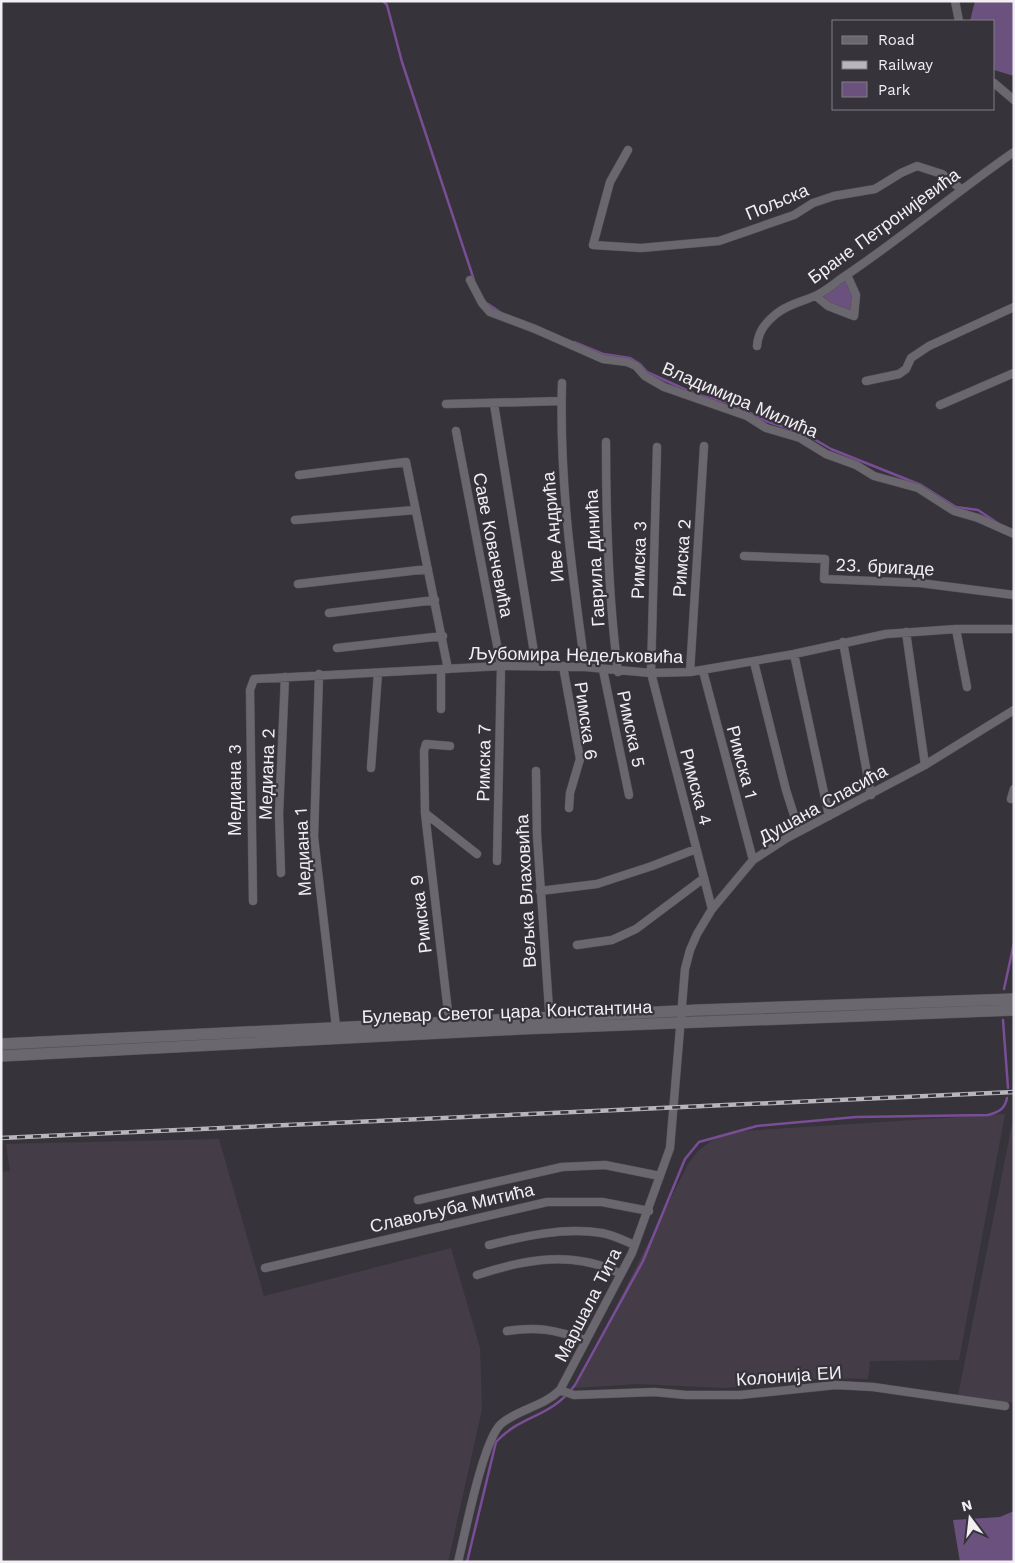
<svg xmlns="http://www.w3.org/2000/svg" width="1015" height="1563" viewBox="0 0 1015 1563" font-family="'Work Sans',sans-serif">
<rect width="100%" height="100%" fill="#37333a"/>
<path fill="#443d48" d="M1005 1114 959 1360 870 1361 868 1379 829 1378 726 1388 637 1384 575 1388 688 1164 698 1151 711 1141 726 1134 743 1131Z
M1014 1114V1403L958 1396Z
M219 1139 264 1296 451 1248 480 1348 482 1409 448 1562H1V1172L10 1171 6 1144Z"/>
<path fill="#6b527e" d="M975 1H1014V76L994 70V21H970Z
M846 280 854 298 851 310 849 311 829 303 823 297Z
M1014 1511V1562H960L953 1520 1000 1517Z"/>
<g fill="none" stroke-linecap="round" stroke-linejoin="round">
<path stroke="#794e96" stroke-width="2.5" d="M383 1 387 5 402 62 474 280
M488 304 500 312
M574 342 603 354 630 358 640 364 647 372 693 393
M699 395 732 404 766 421 807 435 831 449 921 485 956 507 978 510 999 524
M1004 989 1014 943
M1003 1020 1008 1088
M467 1562 496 1442C520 1415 551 1418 575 1385L643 1261 685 1159 699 1142 757 1126 856 1117 988 1115C999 1112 1005 1109 1007 1098"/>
<g stroke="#555258" stroke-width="9">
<path id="minor" d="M955 1 959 21
M994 83 1014 100
M628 150 610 182 593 245 641 248 719 241 794 215 813 203 834 196 875 189 901 173 917 166 942 174 961 189
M470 280 482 303 490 312 535 329 603 359 627 362 636 366 645 376 664 387 747 416 766 428 800 438 826 454 856 465 874 476 918 488 954 511 978 518 1014 534
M816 296 828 306 854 316 856 295 847 275
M757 346C758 332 765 323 776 314 788 304 802 302 817 295 826 291 836 282 845 276 903 237 956 192 1014 152
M866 381 899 374 906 369 911 358 929 346 1014 307
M562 383C559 479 572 573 585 667
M446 404 561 401
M494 404 536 665
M940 405 1014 373
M456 431 501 666 497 861
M606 442C606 519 608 595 618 672
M657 447 651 673 712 909
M299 475 406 462 448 669
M295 520 415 510
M744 556 825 559 824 579 920 583 1014 595
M298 584 428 569
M329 613 435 600
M956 629 967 687
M906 632 925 765
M843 642 871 795
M337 648 443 636
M794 654 829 816
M754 662 786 790 799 831
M563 666 580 759 570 793 569 808
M441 669V709
M603 670 629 795
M703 671 753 860
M690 672 704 446
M319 674 314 837 336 1027
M371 768 378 673
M536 771 537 835 549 1009
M1011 799 1014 789
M425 813 477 854
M281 873 279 814 285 677
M540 891 597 884 652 866 696 849
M253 901 250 690 254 679 501 666 585 667 651 673 690 672 794 654 886 634 956 629H1014
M577 945 612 940 636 929 704 878
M448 1012 425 813 424 751 426 744 450 746
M418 1200 562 1167 605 1165 660 1176
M489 1245C525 1236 564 1227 602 1233 613 1235 625 1241 635 1245
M265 1268 547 1202H602L649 1211
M477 1275C525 1259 574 1250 621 1274
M507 1331C537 1326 555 1330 585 1340
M560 1390 574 1395 654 1392 686 1395H740L836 1385 873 1387 1005 1406
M458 1562C465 1534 483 1440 501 1424 518 1409 543 1407 560 1390L632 1253 670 1148 685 969 690 950 697 934 712 909 753 860 787 838 925 765 1014 710"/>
</g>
<g stroke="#555258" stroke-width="12">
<path id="secondary" d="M1 1044 699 1010 1014 999
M1 1056 520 1029 1014 1010"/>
</g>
<use href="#minor" stroke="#6b676e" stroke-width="8"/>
<use href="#secondary" stroke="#6b676e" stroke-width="11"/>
<g stroke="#b8b6bb" stroke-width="4.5">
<path id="rail" d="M1 1138 1014 1092"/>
</g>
<use href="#rail" stroke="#37333a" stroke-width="2.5" stroke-dasharray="8" stroke-linecap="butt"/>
</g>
<g text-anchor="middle" stroke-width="4.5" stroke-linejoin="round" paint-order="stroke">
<g font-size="18" fill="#f1eff3" stroke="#37333a">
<text transform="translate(777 202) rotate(-23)" y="6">Пољска</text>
<text transform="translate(884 226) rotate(-36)" y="6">Бране Петронијевића</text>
<text transform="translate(740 400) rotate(23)" y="6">Владимира Милића</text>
<text transform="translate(553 527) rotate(-95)" y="6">Иве Андрића</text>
<text transform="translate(493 545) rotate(79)" y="6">Саве Ковачевића</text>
<text transform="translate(595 558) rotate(-93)" y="6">Гаврила Динића</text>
<text transform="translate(682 558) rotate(-86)" y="6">Римска 2</text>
<text transform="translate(639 560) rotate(-88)" y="6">Римска 3</text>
<text transform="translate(885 567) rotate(3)" y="6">23. бригаде</text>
<text transform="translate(576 655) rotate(1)" y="6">Љубомира Недељковића</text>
<text transform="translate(586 721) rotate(82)" y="6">Римска 6</text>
<text transform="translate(631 729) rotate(78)" y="6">Римска 5</text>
<text transform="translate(742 762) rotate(75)" y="6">Римска 1</text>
<text transform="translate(484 763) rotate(-89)" y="6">Римска 7</text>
<text transform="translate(267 774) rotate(-88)" y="6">Медиана 2</text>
<text transform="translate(696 787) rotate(75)" y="6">Римска 4</text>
<text transform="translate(235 790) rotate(-90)" y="6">Медиана 3</text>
<text transform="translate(823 804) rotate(-29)" y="6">Душана Спасића</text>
<text transform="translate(303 852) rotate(-93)" y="6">Медиана 1</text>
<text transform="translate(526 891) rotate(-93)" y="6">Вељка Влаховића</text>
<text transform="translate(421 914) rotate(-97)" y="6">Римска 9</text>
<text transform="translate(507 1012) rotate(-2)" y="6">Булевар Светог цара Константина</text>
<text transform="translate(452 1208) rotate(-13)" y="6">Славољуба Митића</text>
<text transform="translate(588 1305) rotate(-63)" y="6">Маршала Тита</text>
<text transform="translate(789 1376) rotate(-4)" y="6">Колонија ЕИ</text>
</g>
</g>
<rect width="1015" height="1563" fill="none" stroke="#f1eff3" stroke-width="5"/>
<rect x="832" y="20" width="162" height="90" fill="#37333a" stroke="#817e84"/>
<rect x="842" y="36" width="25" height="8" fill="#6b676e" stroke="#817e84"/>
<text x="878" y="45" font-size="15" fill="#f1eff3">Road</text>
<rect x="842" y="61" width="25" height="8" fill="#b8b6bb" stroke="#817e84"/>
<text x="878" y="70" font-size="15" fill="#f1eff3">Railway</text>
<rect x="842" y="82" width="25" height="15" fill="#6b527e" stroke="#817e84"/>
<text x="878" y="95" font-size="15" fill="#f1eff3">Park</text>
<g transform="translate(970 1518) rotate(345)" stroke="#37333a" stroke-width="4" paint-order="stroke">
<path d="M0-4L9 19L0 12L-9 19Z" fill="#f1eff3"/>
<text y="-8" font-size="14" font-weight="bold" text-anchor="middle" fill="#f1eff3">N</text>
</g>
</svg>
